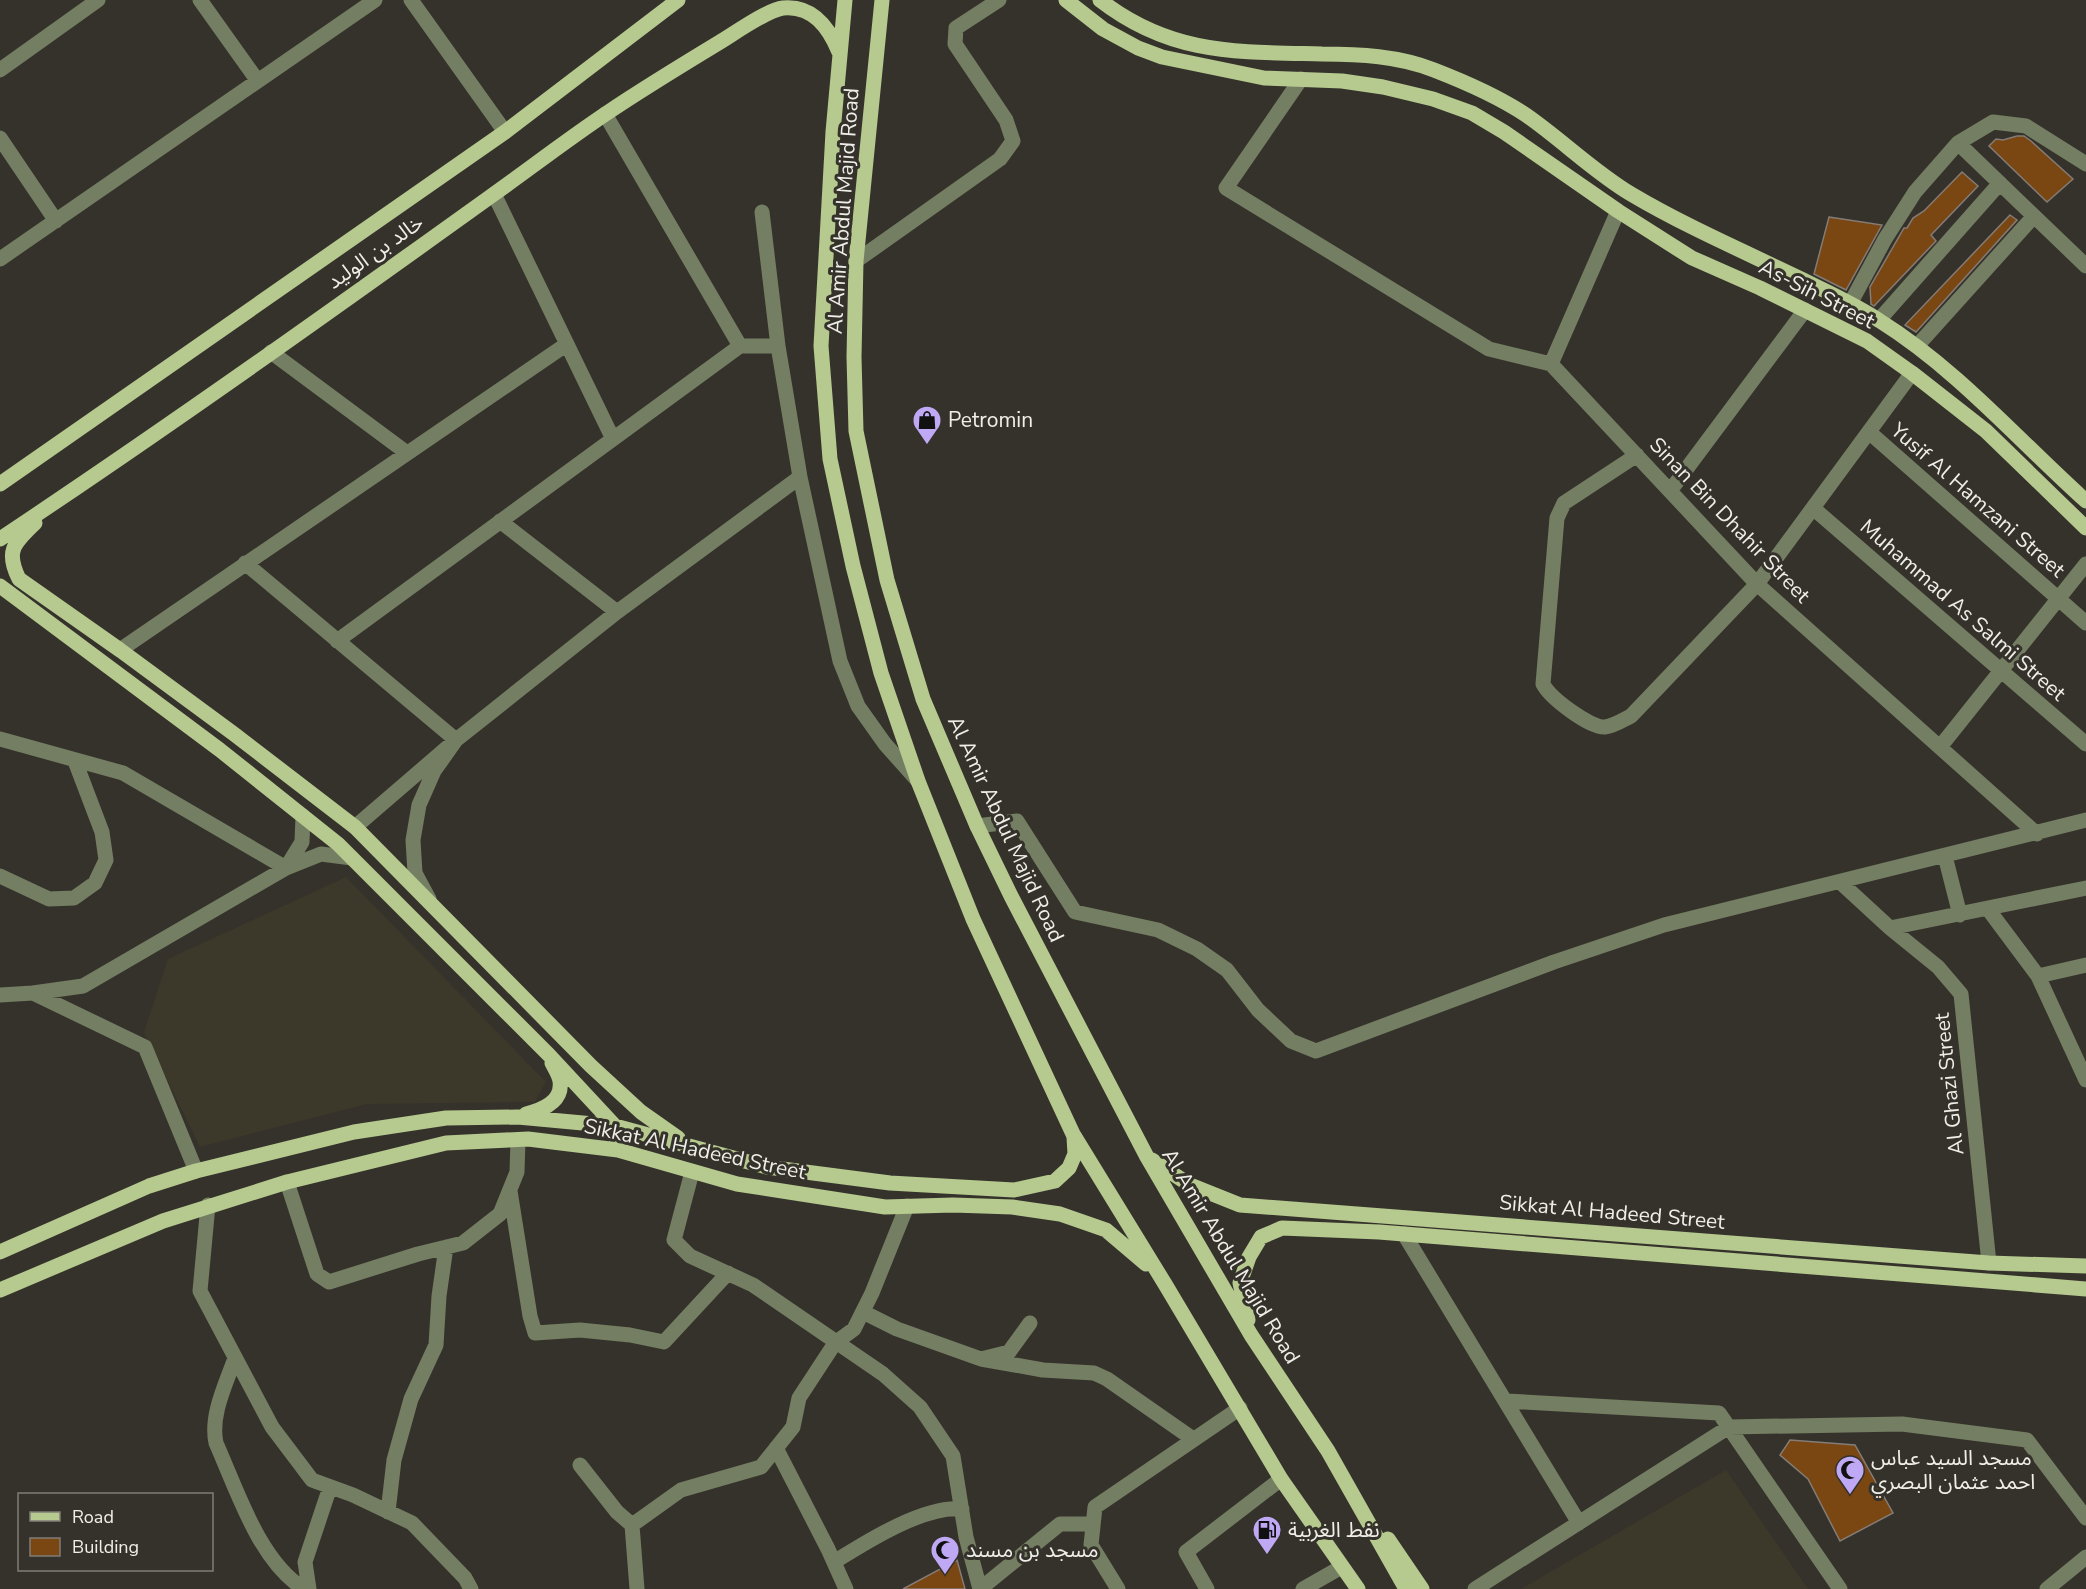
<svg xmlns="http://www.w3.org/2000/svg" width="2086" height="1589" viewBox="0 0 2086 1589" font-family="'Nunito Sans','Noto Sans Arabic',sans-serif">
<rect width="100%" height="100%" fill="#35322b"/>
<path fill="#3c382a" d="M346 877 546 1082 535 1102 367 1104 200 1147 144 1032 168 959Z
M1726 1470 1808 1589H1521Z"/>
<path fill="#7a4611" stroke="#847c76" stroke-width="1.5" d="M2017 136H2024L2031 141 2073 179 2047 202 1989 146 1996 139 2003 140Z
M1962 172 1978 186 1931 235 1936 241 1874 306 1871 304 1870 287 1904 228H1907L1913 218 1924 211Z
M2010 215 2017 220 1916 332 1905 325Z
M1829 217 1882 225 1846 290 1814 274Z
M1790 1440 1855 1445 1893 1513 1840 1541 1808 1479 1780 1455Z
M957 1560 965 1589H903Z"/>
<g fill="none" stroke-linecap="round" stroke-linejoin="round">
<path stroke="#747e62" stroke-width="15" d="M200 0 257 80
M411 0 505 132
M0 70 98 0
M1301 79 1226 188 1489 349 1551 364
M605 114 740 346
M0 138 56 221
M1958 143 2086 266
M494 194 613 439
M1618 211 1551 364 1757 584 2037 834
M762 212 778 346
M0 259 375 0
M856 261 1000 159 1013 141 1006 120 955 44 956 28 999 0
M1850 304 1885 239 1915 192 1958 143 1993 122 2026 126 2086 164
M1879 320 2000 183
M1917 346 2034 216
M271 352 407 453
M1869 432 2086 623
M1637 455 1564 503 1557 518 1543 684C1550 698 1590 728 1605 727 1614 726 1623 720 1631 716L1757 584 1912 373
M1670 491 1805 310
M1813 508 2086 744
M500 521 617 612
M245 563 456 740 355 827
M337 641 740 346H778L800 477
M120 650 567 344
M0 739 123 773 286 868 302 842 303 816
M1940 747 2086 564
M977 826 1017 821 1075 912 1158 930 1197 949 1227 970 1258 1010 1291 1041 1316 1051 1554 962 1664 925 2086 820
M1945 856 1960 915
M0 876 49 899 74 898 95 883 106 860 102 832 75 761
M1840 882 1890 928 1938 967 1961 994 1989 1263
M429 899 415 873 413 840 419 805 434 771 456 740 617 612 800 477 840 661 858 706 885 744 918 781
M1988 909 2038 976 2086 1080
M1890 928 2086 888
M2038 976 2086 965
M33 993 83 986 286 868 321 854 352 858
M0 995 33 993 145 1047 196 1171
M692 1172 674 1240 690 1256 753 1285 883 1374 920 1407 953 1456 966 1537 980 1589
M287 1182 317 1274 329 1282 418 1254 463 1243 500 1214 517 1172 518 1140
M510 1191 530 1316 535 1333 580 1330 630 1335 664 1342 728 1273
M208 1205 200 1291 272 1427 312 1480 353 1495 412 1523 465 1578 471 1589
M1404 1234 1579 1523
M863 1312 897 1329 981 1359 1009 1352 1030 1323
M235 1358C226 1384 210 1415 216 1443 237 1490 259 1561 304 1589
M981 1359 1043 1370 1094 1373 1107 1379 1193 1439
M1507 1401 1719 1413 1840 1589
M776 1448 828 1549 846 1589
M580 1465 617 1512 632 1525
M388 1512 394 1460 411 1399 436 1345 439 1296 446 1247
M834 1562C866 1542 924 1505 962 1509
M309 1589 305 1562 330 1487
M637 1589 632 1525 681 1490 761 1467 793 1427 799 1398 835 1343 854 1329 872 1293 907 1206
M980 1589 1060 1524H1093
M1118 1589 1091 1545 1095 1507 1240 1408
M1207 1589 1186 1552 1281 1479
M1303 1589 1338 1569
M1475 1589 1729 1427 1902 1424 2027 1440 2086 1518
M2047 1589 2086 1557"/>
<path stroke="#b6c98f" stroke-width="15" d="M845 0 833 132 821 346 830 459 853 566 881 673 918 781 973 919 1073 1134 1165 1284 1281 1479 1358 1589
M882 0 856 261 854 357 856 431 887 580 923 699 977 826 1011 896 1147 1157 1251 1335 1328 1451 1406 1589
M1066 0 1103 29 1138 48 1162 57 1264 78 1342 81 1383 87 1433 99 1472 113 1504 132 1618 211 1692 258 1760 288 1867 341 1912 373 1986 431 2086 528
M1100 0C1171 55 1236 52 1322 54 1359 54 1399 56 1434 70 1465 82 1499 97 1526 115 1562 140 1594 172 1631 194 1685 226 1743 251 1799 278 1827 292 1855 304 1880 321 1958 370 2018 440 2086 501
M0 484 505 132 678 0
M35 523C14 543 5 551 19 579L120 650 234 734 355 827 591 1066 641 1112 678 1138
M0 539C167 428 331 311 494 194 532 167 568 139 607 113 644 88 682 65 720 42 735 33 767 10 783 8 813 5 829 28 839 52
M0 586 220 750 338 844 549 1055 615 1126 618 1150
M526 1114C542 1110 563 1102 560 1081 559 1075 555 1069 552 1063
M1152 1160 1190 1185 1240 1205 1989 1263 2086 1266
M0 1252 149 1186 196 1171 354 1132 446 1118 518 1117 615 1126 767 1167 890 1183 1014 1190 1055 1181 1069 1168 1075 1154 1074 1137
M0 1290 163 1221 287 1182 446 1143 528 1139 618 1150 737 1184 885 1207 953 1205 1012 1207 1060 1214 1106 1230 1146 1264
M1248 1320 1240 1283 1249 1257 1261 1237 1282 1228 1379 1232 2086 1289
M1388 1539 1422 1589"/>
</g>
<defs>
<g id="shop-pin" transform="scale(1.5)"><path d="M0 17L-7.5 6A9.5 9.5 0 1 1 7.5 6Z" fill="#bfa9f4" stroke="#35322b"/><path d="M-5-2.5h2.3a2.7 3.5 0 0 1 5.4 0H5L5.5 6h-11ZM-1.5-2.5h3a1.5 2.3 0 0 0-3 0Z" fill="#111"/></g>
<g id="mosque-pin" transform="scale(1.5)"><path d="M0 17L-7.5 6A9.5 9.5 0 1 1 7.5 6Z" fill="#bfa9f4" stroke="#35322b"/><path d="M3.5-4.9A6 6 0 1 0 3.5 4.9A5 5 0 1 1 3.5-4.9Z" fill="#111"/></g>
<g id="fuel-pin" transform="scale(1.5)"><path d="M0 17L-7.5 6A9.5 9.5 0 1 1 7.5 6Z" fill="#bfa9f4" stroke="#35322b"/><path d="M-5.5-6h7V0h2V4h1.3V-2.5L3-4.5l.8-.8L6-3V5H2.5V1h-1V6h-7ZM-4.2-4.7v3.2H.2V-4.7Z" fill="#111"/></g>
</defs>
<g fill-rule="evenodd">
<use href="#shop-pin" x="927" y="420"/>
<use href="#mosque-pin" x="1850" y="1470"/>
<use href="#fuel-pin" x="1267" y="1530"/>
<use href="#mosque-pin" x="945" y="1550"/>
</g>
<g text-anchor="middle" stroke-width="6" stroke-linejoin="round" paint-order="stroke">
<g font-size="21" fill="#f0eee9" stroke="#35322b">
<text transform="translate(843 211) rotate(-86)" y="7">Al Amir Abdul Majid Road</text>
<text transform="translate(375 252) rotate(-35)" y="7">خالد بن الوليد</text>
<text transform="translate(1817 294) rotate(27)" y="7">As-Sih Street</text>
<text transform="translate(1978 500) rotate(41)" y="7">Yusif Al Hamzani Street</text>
<text transform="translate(1730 520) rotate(46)" y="7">Sinan Bin Dhahir Street</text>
<text transform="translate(1963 610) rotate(41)" y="7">Muhammad As Salmi Street</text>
<text transform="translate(1006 829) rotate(65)" y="7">Al Amir Abdul Majid Road</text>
<text transform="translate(1949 1084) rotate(-96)" y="7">Al Ghazi Street</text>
<text transform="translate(695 1149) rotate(12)" y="7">Sikkat Al Hadeed Street</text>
<text transform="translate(1612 1212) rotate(5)" y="7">Sikkat Al Hadeed Street</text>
<text transform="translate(1231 1256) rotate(59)" y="7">Al Amir Abdul Majid Road</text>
</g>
<g font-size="21" fill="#f0eee9" stroke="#35322b" text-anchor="start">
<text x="948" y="427">Petromin</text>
<text x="1871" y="1465">مسجد السيد عباس<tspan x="1871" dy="24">احمد عثمان البصري</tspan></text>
<text x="1288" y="1537">نفط الغربية</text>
<text x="966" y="1557">مسجد بن مسند</text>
</g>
</g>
<rect x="18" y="1493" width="195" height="78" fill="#35322b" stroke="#807d77" stroke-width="1.5"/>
<rect x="30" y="1512" width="30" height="9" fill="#b6c98f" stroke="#807d77" stroke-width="1.5"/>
<text x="72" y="1523" font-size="18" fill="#f0eee9">Road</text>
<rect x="30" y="1538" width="30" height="18" fill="#7a4611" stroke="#807d77" stroke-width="1.5"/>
<text x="72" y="1553" font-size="18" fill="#f0eee9">Building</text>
</svg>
